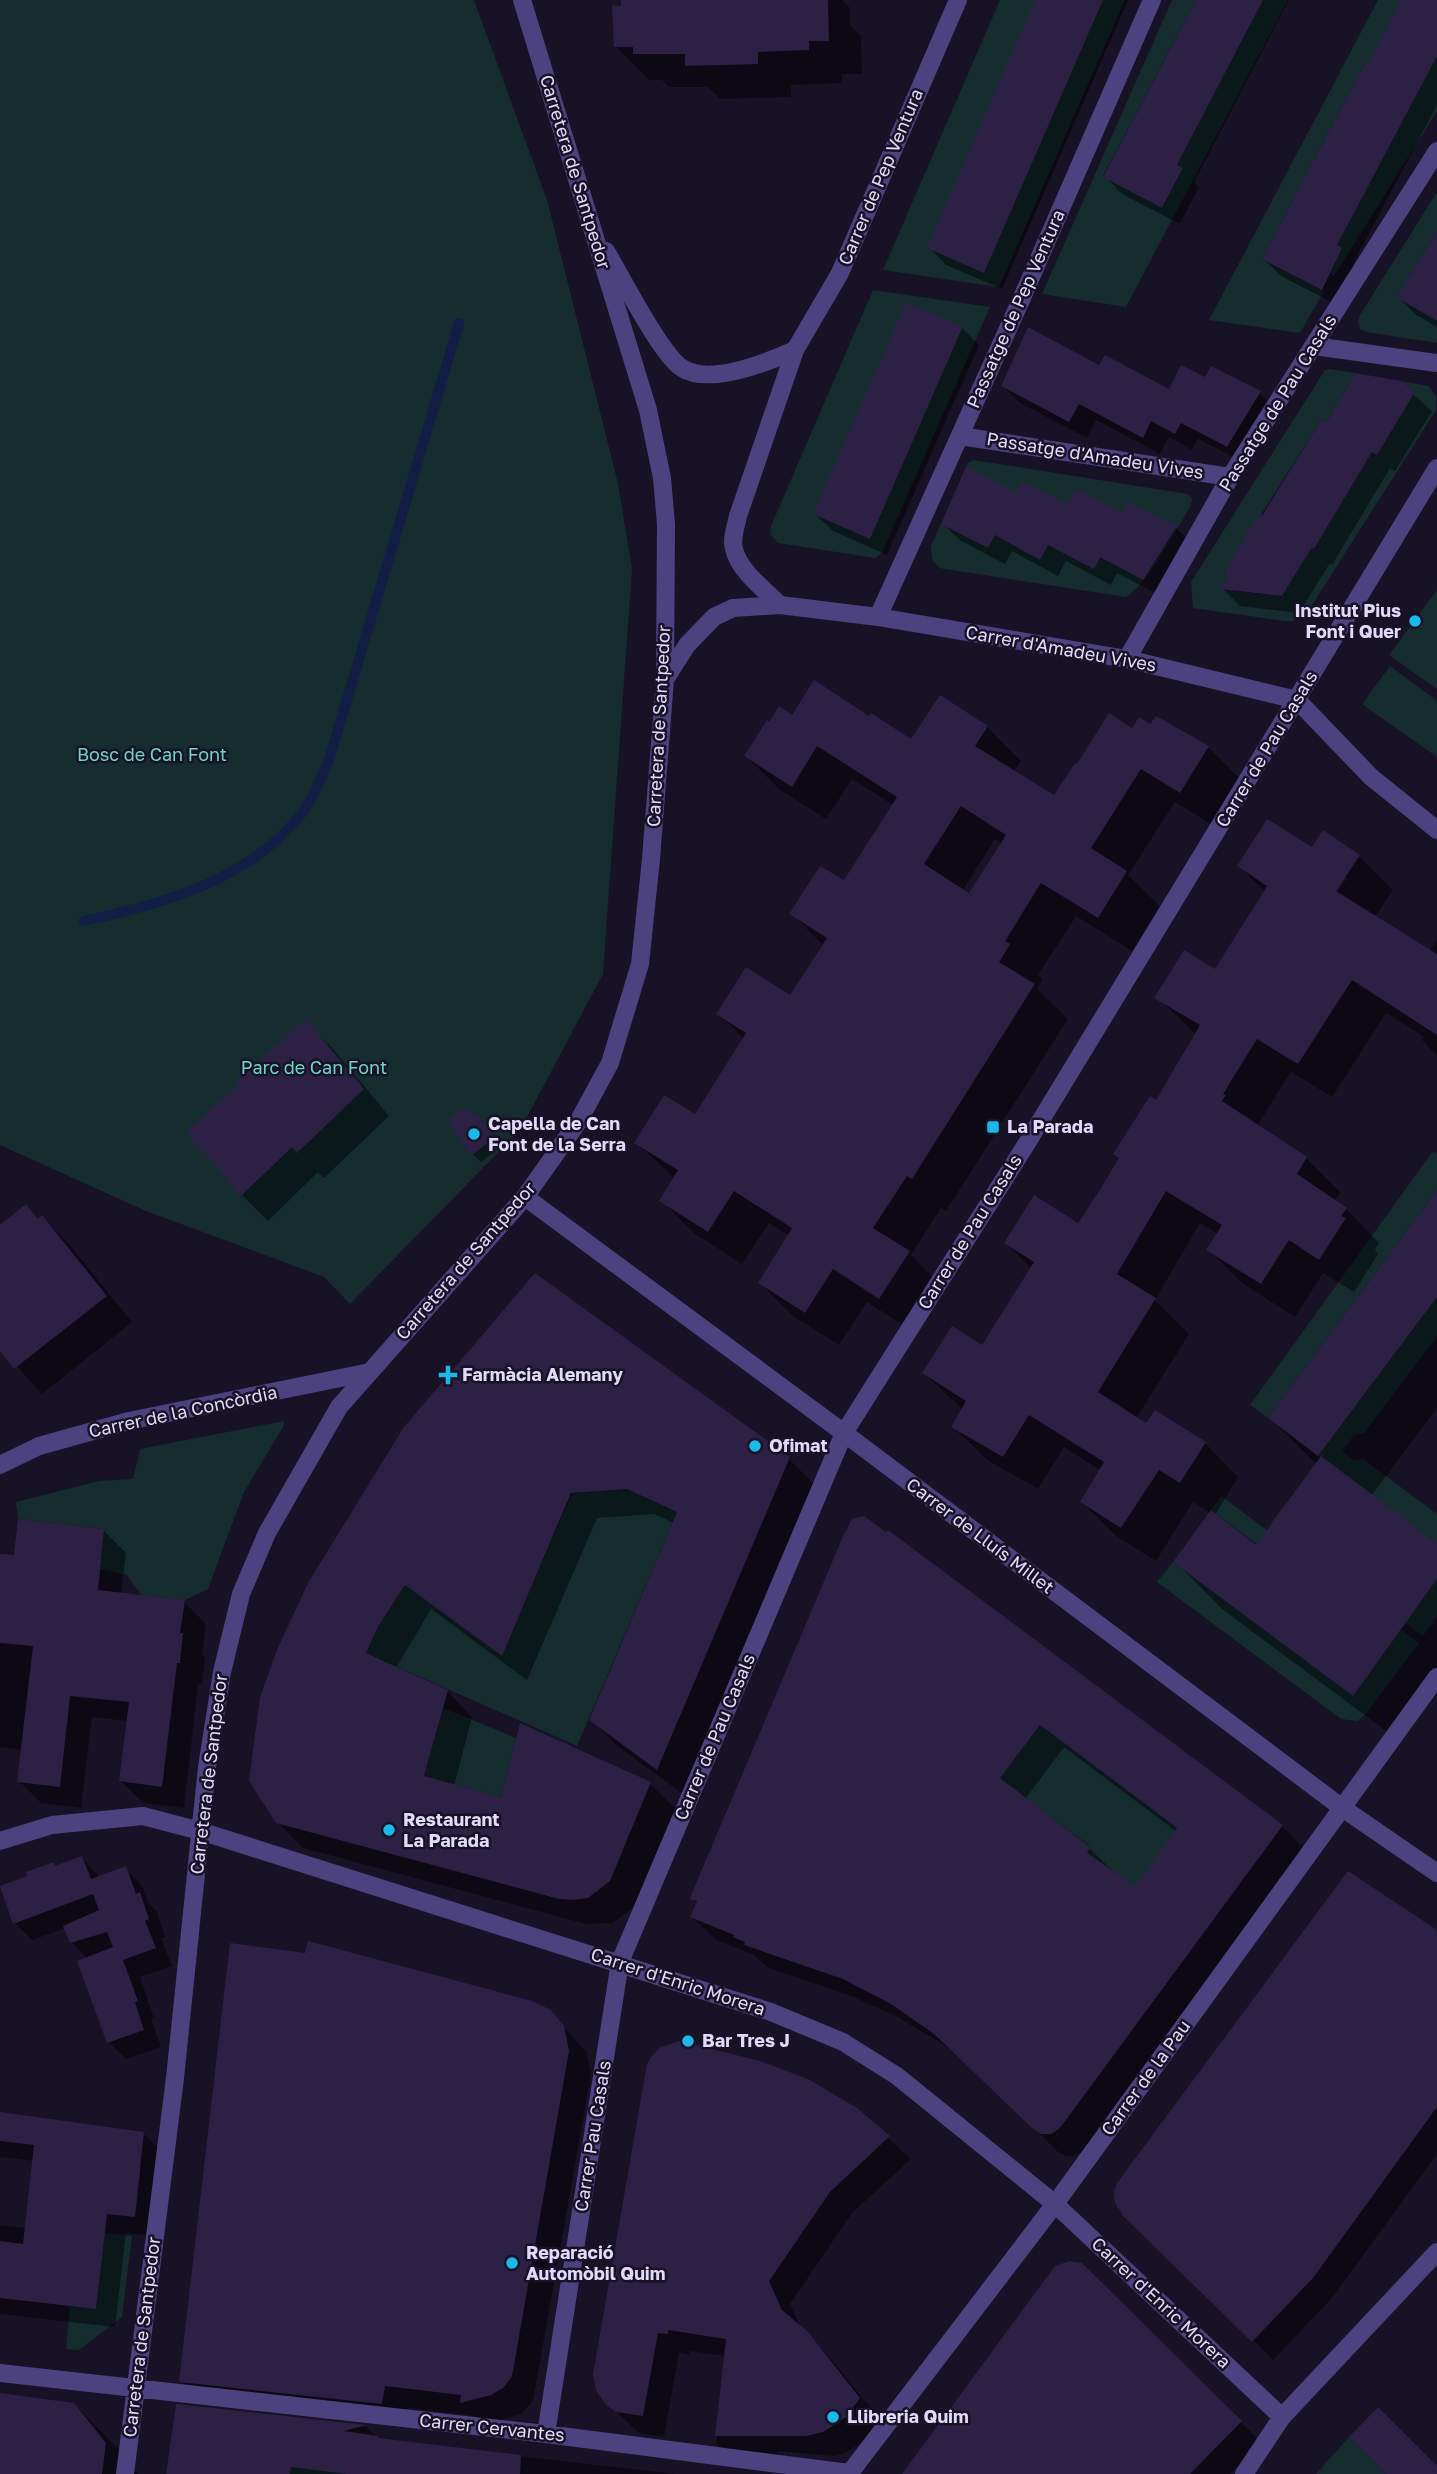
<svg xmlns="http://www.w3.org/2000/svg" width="1437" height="2474" viewBox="0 0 1437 2474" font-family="'Golos Text',sans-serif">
<rect width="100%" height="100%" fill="#181226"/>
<path fill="#152d2f" d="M0 0H474L547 200 618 484 632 569 603 974 520 1130 350 1304 324 1277 146 1211 0 1145Z
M1000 0H1125L999 287 883 270Z
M1172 0H1196L1103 176 1162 208 1183 169 1177 165 1260 5 1251 0H1288L1126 307 1042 294Z
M1378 0H1401L1437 50V111L1334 276 1330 273 1342 248 1337 245 1419 89 1366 61 1262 259 1324 291 1300 333 1209 320Z
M1437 192V232L1396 297 1429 316 1437 309V343L1366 332 1360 329 1358 322 1360 315Z
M873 290 990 307 882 553 875 558 778 543 770 534 771 526Z
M1329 369 1355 373 1326 423 1321 420 1224 573 1228 576 1223 584 1235 591 1260 594 1265 587 1281 597 1312 547 1315 548 1372 452 1377 455 1415 392 1401 381 1429 386 1436 396V410L1307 613 1293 621H1285L1193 608 1191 582 1325 370Z
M973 460 1188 494 1192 499 1190 507C1177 528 1145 588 1126 597L939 568 932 559 931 546 968 463Z
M1437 590V689L1389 655Z
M1390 666 1437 701V757L1362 704Z
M1433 1151 1437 1154V1190L1268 1418 1250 1405Z
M1437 1297V1336L1364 1433 1354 1435 1342 1451 1353 1460 1363 1459 1437 1514V1543L1318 1456Z
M284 1421 283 1427 244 1492 208 1589 185 1600 141 1595 127 1575 100 1569 104 1529 18 1519 16 1502 99 1481 133 1479 140 1449Z
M627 1489 677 1512 577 1746 366 1653 378 1627 405 1585 502 1655 572 1493Z
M1221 1496 1419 1643 1365 1715 1357 1721 1341 1719 1157 1582 1173 1562 1353 1695 1390 1644 1211 1510Z
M1283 1507 1416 1607 1437 1579V1617L1423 1636 1271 1523Z
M443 1708 516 1738 501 1797 424 1776Z
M994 1715 1029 1740 1040 1725 1185 1834 1135 1886 1121 1877 1113 1887 1085 1855 1090 1846 999 1779Z
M104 2233 132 2236 122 2317 79 2350 66 2349 70 2306 96 2309Z
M1349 2437 1386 2474H1316Z
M291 2467 346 2474H290Z"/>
<path fill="#0007" fill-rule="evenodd" d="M623 0H842L850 8V25L861 36 862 74H842V83L791 85V97L720 99 708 87H669L662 80H649L615 46Z
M1037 0H1128L1002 289 946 265 929 247Z
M1197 0H1289L1194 182 1199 187 1180 224 1122 194 1105 176Z
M1404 0H1437V105L1354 262 1358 266 1339 306 1281 276 1264 259Z
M1437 234V327L1415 314 1398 296Z
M962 328 979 345 887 555 833 531 815 514Z
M1100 367 1169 391 1206 379 1212 368 1260 393 1277 410 1245 463 1198 439 1192 450 1169 437 1160 454 1096 420 1087 438 1020 403 1003 386Z
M1400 383 1432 411 1395 471 1390 468 1332 565 1330 563 1299 613 1240 606 1223 589 1263 518 1326 425Z
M1017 494 1069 507 1123 515 1128 504 1176 528 1194 545 1161 596 1117 573 1111 585 1066 561 1058 576 1012 551 1005 564 961 541 943 524Z
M792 717 870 718 912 741 987 727 1021 761 1013 772 1055 798 1133 730 1151 726 1156 718 1208 747 1242 781 1214 826 1175 802 1128 875 1160 906 1132 951 1076 916 1038 975 1043 979 1037 989 1068 1019 946 1211 941 1208 911 1255 942 1287 914 1332 867 1302 839 1345 794 1317 760 1283 789 1236 769 1223 742 1264 695 1234 662 1201 675 1179 636 1142 696 1117 744 1039 718 1013 791 998 824 946 792 914 844 882 893 805 852 779 826 819 780 790 746 756ZM995 839 1002 844 970 896 962 891Z
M1312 849 1359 856 1393 890 1375 917 1430 951 1437 940V1056L1422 1040 1424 1037 1386 1013 1332 1097 1291 1072 1257 1126 1306 1158 1340 1192 1334 1202 1346 1209 1379 1243 1375 1250 1378 1254 1354 1292 1323 1273 1295 1317 1242 1283 1208 1249 1218 1234 1200 1223 1155 1300 1189 1334 1136 1419 1147 1425 1205 1443 1238 1477 1215 1515 1256 1547 1317 1465 1270 1418 1437 1193V1408L1371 1496 1437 1545V1692L1401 1742 1222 1609 1175 1561 1211 1513 1193 1502 1156 1561 1116 1536 1082 1502 1101 1471 1064 1447 1038 1489 987 1460 953 1427 963 1410 924 1373 983 1348 1032 1269 1006 1243 1079 1225 1157 1103 1196 1035 1157 997 1216 971 1265 892 1239 866ZM1343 878H1347L1333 899 1330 897Z
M306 1022 332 1048 389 1116 324 1178 318 1172 268 1221 242 1195Z
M478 1121 501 1146 481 1162 473 1154Z
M26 1206 39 1219 42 1217 68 1243 132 1322 42 1394 0 1348V1227Z
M405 1428 789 1459 814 1484 683 1794 616 1745 591 1719 674 1523 654 1514 597 1518 527 1680 431 1609 396 1668 447 1691 472 1717 454 1786 502 1799 521 1725 650 1784 676 1809 635 1906 613 1923 586 1924 303 1848 277 1822Z
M853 1521 1282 1826 1305 1849 1083 2151 1075 2156H1066L1058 2152 988 2082 944 2045 896 2016 851 1996 769 1968 754 1955 716 1940 692 1917 698 1904 692 1898ZM1064 1747 1177 1832 1135 1888 1113 1871 1089 1848 1025 1799Z
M104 1531 126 1553 121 1594 184 1602 206 1624 202 1654 205 1657 202 1684H198L184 1808 143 1803 121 1781 128 1721 92 1717 81 1808 41 1803 19 1781 23 1750 0 1747V1555L15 1557Z
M82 1858 100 1877 125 1868 142 1886 149 1904 157 1912 165 1937 161 1938 172 1966 140 1977 154 2018 151 2019 161 2047 126 2059 109 2042 88 1959 71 1942 66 1928 32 1940 15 1923 29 1877 53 1864 57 1867Z
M1437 1933V2154L1332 2298 1273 2360 1120 2210Z
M549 2012 586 2051 591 2075 533 2401 521 2414 484 2425 476 2416 407 2408 405 2426 204 2404 181 2381Z
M688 2043 783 2070 866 2117 911 2159 852 2213 790 2304 801 2328 829 2356 881 2421 867 2439 845 2453 834 2456 778 2451V2470L738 2465 716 2444 726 2356 689 2351V2355L679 2353 664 2437 639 2433 607 2403 660 2049 670 2044Z
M0 2114 144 2134 164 2153 154 2236 126 2233 115 2327 0 2314V2225L27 2228 34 2161 0 2157Z
M1081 2264 1261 2442 1230 2474H903Z
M0 2396 74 2404 121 2452 138 2474H0Z
M177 2406 366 2427 380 2440 676 2474H169Z"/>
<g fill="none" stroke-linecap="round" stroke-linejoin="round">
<path stroke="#121e45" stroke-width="10" d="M84 921C163 904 250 880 302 813 314 798 321 777 329 760L459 323"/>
</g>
<path fill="#2c2045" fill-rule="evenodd" d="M621 0H828L829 41H809V50L758 52V64L685 66V54H633V47H614L612 5 621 6Z
M1035 0H1103L984 273 927 248Z
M1196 0H1263L1177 165 1183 168 1162 208 1103 177Z
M1401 0H1437V56L1337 245 1342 248 1322 290 1262 259 1366 61 1369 62Z
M1437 232V321L1396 297Z
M906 303 963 326 870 539 813 514Z
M1028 327 1099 365 1105 355 1169 389 1181 365 1205 377 1211 366 1261 391 1227 447 1181 423 1175 434 1151 421 1143 438 1079 404 1069 422 1001 386Z
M1355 373 1401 381 1415 392 1377 455 1372 452 1314 549 1312 547 1282 596 1220 589 1228 576 1224 573 1259 514 1262 516 1321 420 1326 423Z
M966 467 1016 492 1022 481 1068 504 1076 489 1122 513 1128 502 1177 526 1143 580 1100 557 1094 569 1048 545 1040 560 995 535 988 548 941 524Z
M814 680 869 716 871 713 911 739 940 695 988 726 975 746 1054 795 1075 763 1077 764 1109 713 1132 728 1139 717 1150 724 1156 716 1209 746 1180 793 1141 769 1091 848 1127 871 1098 918 1041 883 1005 941 1010 944 999 962 1035 984 912 1179 907 1176 873 1228 910 1251 879 1299 833 1269 805 1313 758 1283 792 1228 734 1191 708 1232 659 1201 678 1170 634 1143 664 1095 695 1114 746 1033 716 1014 746 967 790 995 827 938 789 914 820 866 844 880 897 797 817 746 792 787 744 756 767 720 769 722 779 706 792 715ZM961 806 1006 835 969 893 924 864Z
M1267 819 1312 847 1323 830 1360 855 1336 891 1437 954V1035L1352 980 1298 1064 1257 1039 1223 1094 1226 1095 1222 1101 1307 1157 1297 1174 1347 1208 1341 1216 1346 1218 1319 1260 1289 1240 1261 1284 1206 1250 1222 1225 1166 1191 1117 1274 1156 1298 1098 1392 1146 1423 1155 1410 1206 1442 1180 1483 1159 1470 1121 1528 1080 1502 1104 1462 1029 1415 1003 1457 951 1427 966 1401 922 1373 952 1326 982 1345 1034 1262 1004 1243 1034 1195 1078 1223 1096 1196 1119 1158 1113 1154 1150 1096 1156 1100 1200 1025 1154 998 1184 950 1215 969 1267 886 1237 866Z
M306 1019 364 1089 297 1153 292 1147 241 1196 186 1132 239 1084 236 1081Z
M464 1110 476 1114 495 1137 472 1155 451 1128 449 1119 458 1111Z
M1437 1190V1297L1318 1456 1268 1418Z
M26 1204 38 1219 42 1215 107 1296 14 1369 0 1351V1225Z
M535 1273 790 1457 657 1770 589 1720 677 1512 627 1489 571 1493 502 1656 405 1585 378 1627 366 1653 448 1690 424 1776 501 1797 520 1723 651 1782 610 1881 588 1898 574 1900 559 1899 276 1823 249 1781 260 1697 277 1650 308 1583 404 1427Z
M1321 1456 1437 1543V1579L1353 1696 1173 1562 1211 1510 1256 1545Z
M864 1516 886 1532 888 1530 1283 1825 1060 2128 1051 2134H1041L1033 2129 934 2034 891 2004 843 1979 744 1945 745 1942 733 1937 734 1935 690 1917 697 1901 690 1899 692 1893 844 1534 852 1519ZM1040 1725 1177 1828 1135 1886 1087 1853 1090 1847 1000 1778Z
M18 1519 104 1529 98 1590 185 1600 180 1633H183L180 1663H177L162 1787 119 1781 129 1702 70 1696 60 1787 17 1782 33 1646 0 1643V1554L14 1555Z
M82 1856 91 1879 126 1866 136 1894 140 1892 149 1919 145 1921 156 1948 123 1960 138 2001 135 2002 144 2030 107 2043 77 1961 113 1947 107 1932 70 1943 63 1926 99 1910 93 1894 13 1924 0 1886 27 1876 26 1872 54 1862 55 1866Z
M1348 1871 1437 1930V2107L1313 2278 1252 2342 1124 2217 1115 2203 1114 2192 1117 2183Z
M308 1941 532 2001 551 2010 564 2026 569 2051 513 2371 511 2378 503 2388 491 2395 460 2403 461 2395 385 2386 382 2404 179 2382 230 1943 305 1953Z
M679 2041 760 2061 808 2079 857 2108 890 2136 830 2192 769 2281 782 2310 808 2332 860 2398 846 2417 823 2432 806 2436H715L726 2339 668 2330V2334L658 2333 643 2416 616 2412 605 2404 596 2390 593 2374 647 2064 651 2057 659 2048Z
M0 2112 144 2132 135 2217 107 2214 96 2309 0 2298V2241L23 2244 34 2145 0 2141Z
M1069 2261 1082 2263 1242 2421 1190 2474H902L1055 2266Z
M0 2393 74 2403 106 2443 102 2474H0Z
M176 2404 366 2425 344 2431 378 2436V2438L521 2455 520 2474H346L291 2467 290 2474H166Z
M1378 2407 1437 2466V2474H1386L1349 2437Z"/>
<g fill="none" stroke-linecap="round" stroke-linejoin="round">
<path stroke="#4c4280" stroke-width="18" d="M606 251C621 276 661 355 682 368 710 386 768 362 795 350
M1314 346 1437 363
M960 436 1230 477
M780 605C765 590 739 571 734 549 731 539 736 526 738 516L795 350 840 273 958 0
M878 617 1021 300 1152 0
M1127 659 1230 477 1437 151
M666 678 687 645 714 617 733 608 780 605 878 617 1127 659 1297 700 1371 777 1437 830
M525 1197 844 1433 1341 1807 1437 1873
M0 1465 39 1446 129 1421 370 1372
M0 1841 52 1825 143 1816 200 1831 771 2012 843 2042 897 2076 1055 2204 1282 2417
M0 2373 546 2434 849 2473
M546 2434 620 1962 844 1433 1027 1143 1437 468
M125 2474 175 2078 207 1767 222 1672 241 1594 267 1533 339 1407 525 1197 578 1122 610 1063 640 964 651 859 665 679 666 524 662 478 648 410 522 0
M849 2474 1055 2204 1437 1677
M1244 2474 1282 2417 1437 2252"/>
</g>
<g fill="#19b9e9" stroke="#181226" stroke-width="2.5">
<circle cx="1415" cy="621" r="7"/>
<rect x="986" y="1120" width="14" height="14" rx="3.5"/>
<circle cx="474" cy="1134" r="7"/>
<path d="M444.5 1364.5h7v7h7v7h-7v7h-7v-7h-7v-7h7z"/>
<circle cx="755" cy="1446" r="7"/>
<circle cx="389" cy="1830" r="7"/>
<circle cx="688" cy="2041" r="7"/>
<circle cx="512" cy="2263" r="7"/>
<circle cx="833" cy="2417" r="7"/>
</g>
<g text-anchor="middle" stroke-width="5" stroke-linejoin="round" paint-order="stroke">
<g font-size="18" fill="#e2dafb" stroke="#181226">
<text transform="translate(575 172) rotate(73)" y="6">Carretera de Santpedor</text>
<text transform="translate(881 177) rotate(-67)" y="6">Carrer de Pep Ventura</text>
<text transform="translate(1016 309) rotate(-66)" y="6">Passatge de Pep Ventura</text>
<text transform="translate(1278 403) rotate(-58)" y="6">Passatge de Pau Casals</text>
<text transform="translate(1095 456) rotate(9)" y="6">Passatge d'Amadeu Vives</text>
<text transform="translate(1061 649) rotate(10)" y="6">Carrer d'Amadeu Vives</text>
<text transform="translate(659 726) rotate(-87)" y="6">Carretera de Santpedor</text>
<text transform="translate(1267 749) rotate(-59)" y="6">Carrer de Pau Casals</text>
<text transform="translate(970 1232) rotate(-58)" y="6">Carrer de Pau Casals</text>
<text transform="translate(466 1261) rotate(-49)" y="6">Carretera de Santpedor</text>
<text transform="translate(183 1412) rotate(-12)" y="6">Carrer de la Concòrdia</text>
<text transform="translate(980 1536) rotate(37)" y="6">Carrer de Lluís Millet</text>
<text transform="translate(715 1737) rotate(-67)" y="6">Carrer de Pau Casals</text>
<text transform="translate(209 1774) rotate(-83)" y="6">Carretera de Santpedor</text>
<text transform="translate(678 1982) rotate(18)" y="6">Carrer d'Enric Morera</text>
<text transform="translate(1146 2078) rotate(-54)" y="6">Carrer de la Pau</text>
<text transform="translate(593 2136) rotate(-81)" y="6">Carrer Pau Casals</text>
<text transform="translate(1161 2303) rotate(43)" y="6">Carrer d'Enric Morera</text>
<text transform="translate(142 2337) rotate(-83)" y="6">Carretera de Santpedor</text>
<text transform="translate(492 2428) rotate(6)" y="6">Carrer Cervantes</text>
</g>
<g font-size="18" font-weight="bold" fill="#e2dafb" stroke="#181226" text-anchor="start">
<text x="1401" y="617" text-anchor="end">Institut Pius<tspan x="1401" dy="21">Font i Quer</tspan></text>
<text x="488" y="1130">Capella de Can<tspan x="488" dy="21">Font de la Serra</tspan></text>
<text x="1007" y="1133">La Parada</text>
<text x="462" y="1381">Farmàcia Alemany</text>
<text x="769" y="1452">Ofimat</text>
<text x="403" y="1826">Restaurant<tspan x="403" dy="21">La Parada</tspan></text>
<text x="702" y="2047">Bar Tres J</text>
<text x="526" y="2259">Reparació<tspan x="526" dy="21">Automòbil Quim</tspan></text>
<text x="847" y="2423">Llibreria Quim</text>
</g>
<g font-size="18" fill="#6cd5c9" stroke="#181226">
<text x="152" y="761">Bosc de Can Font</text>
<text x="314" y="1074">Parc de Can Font</text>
</g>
</g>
</svg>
